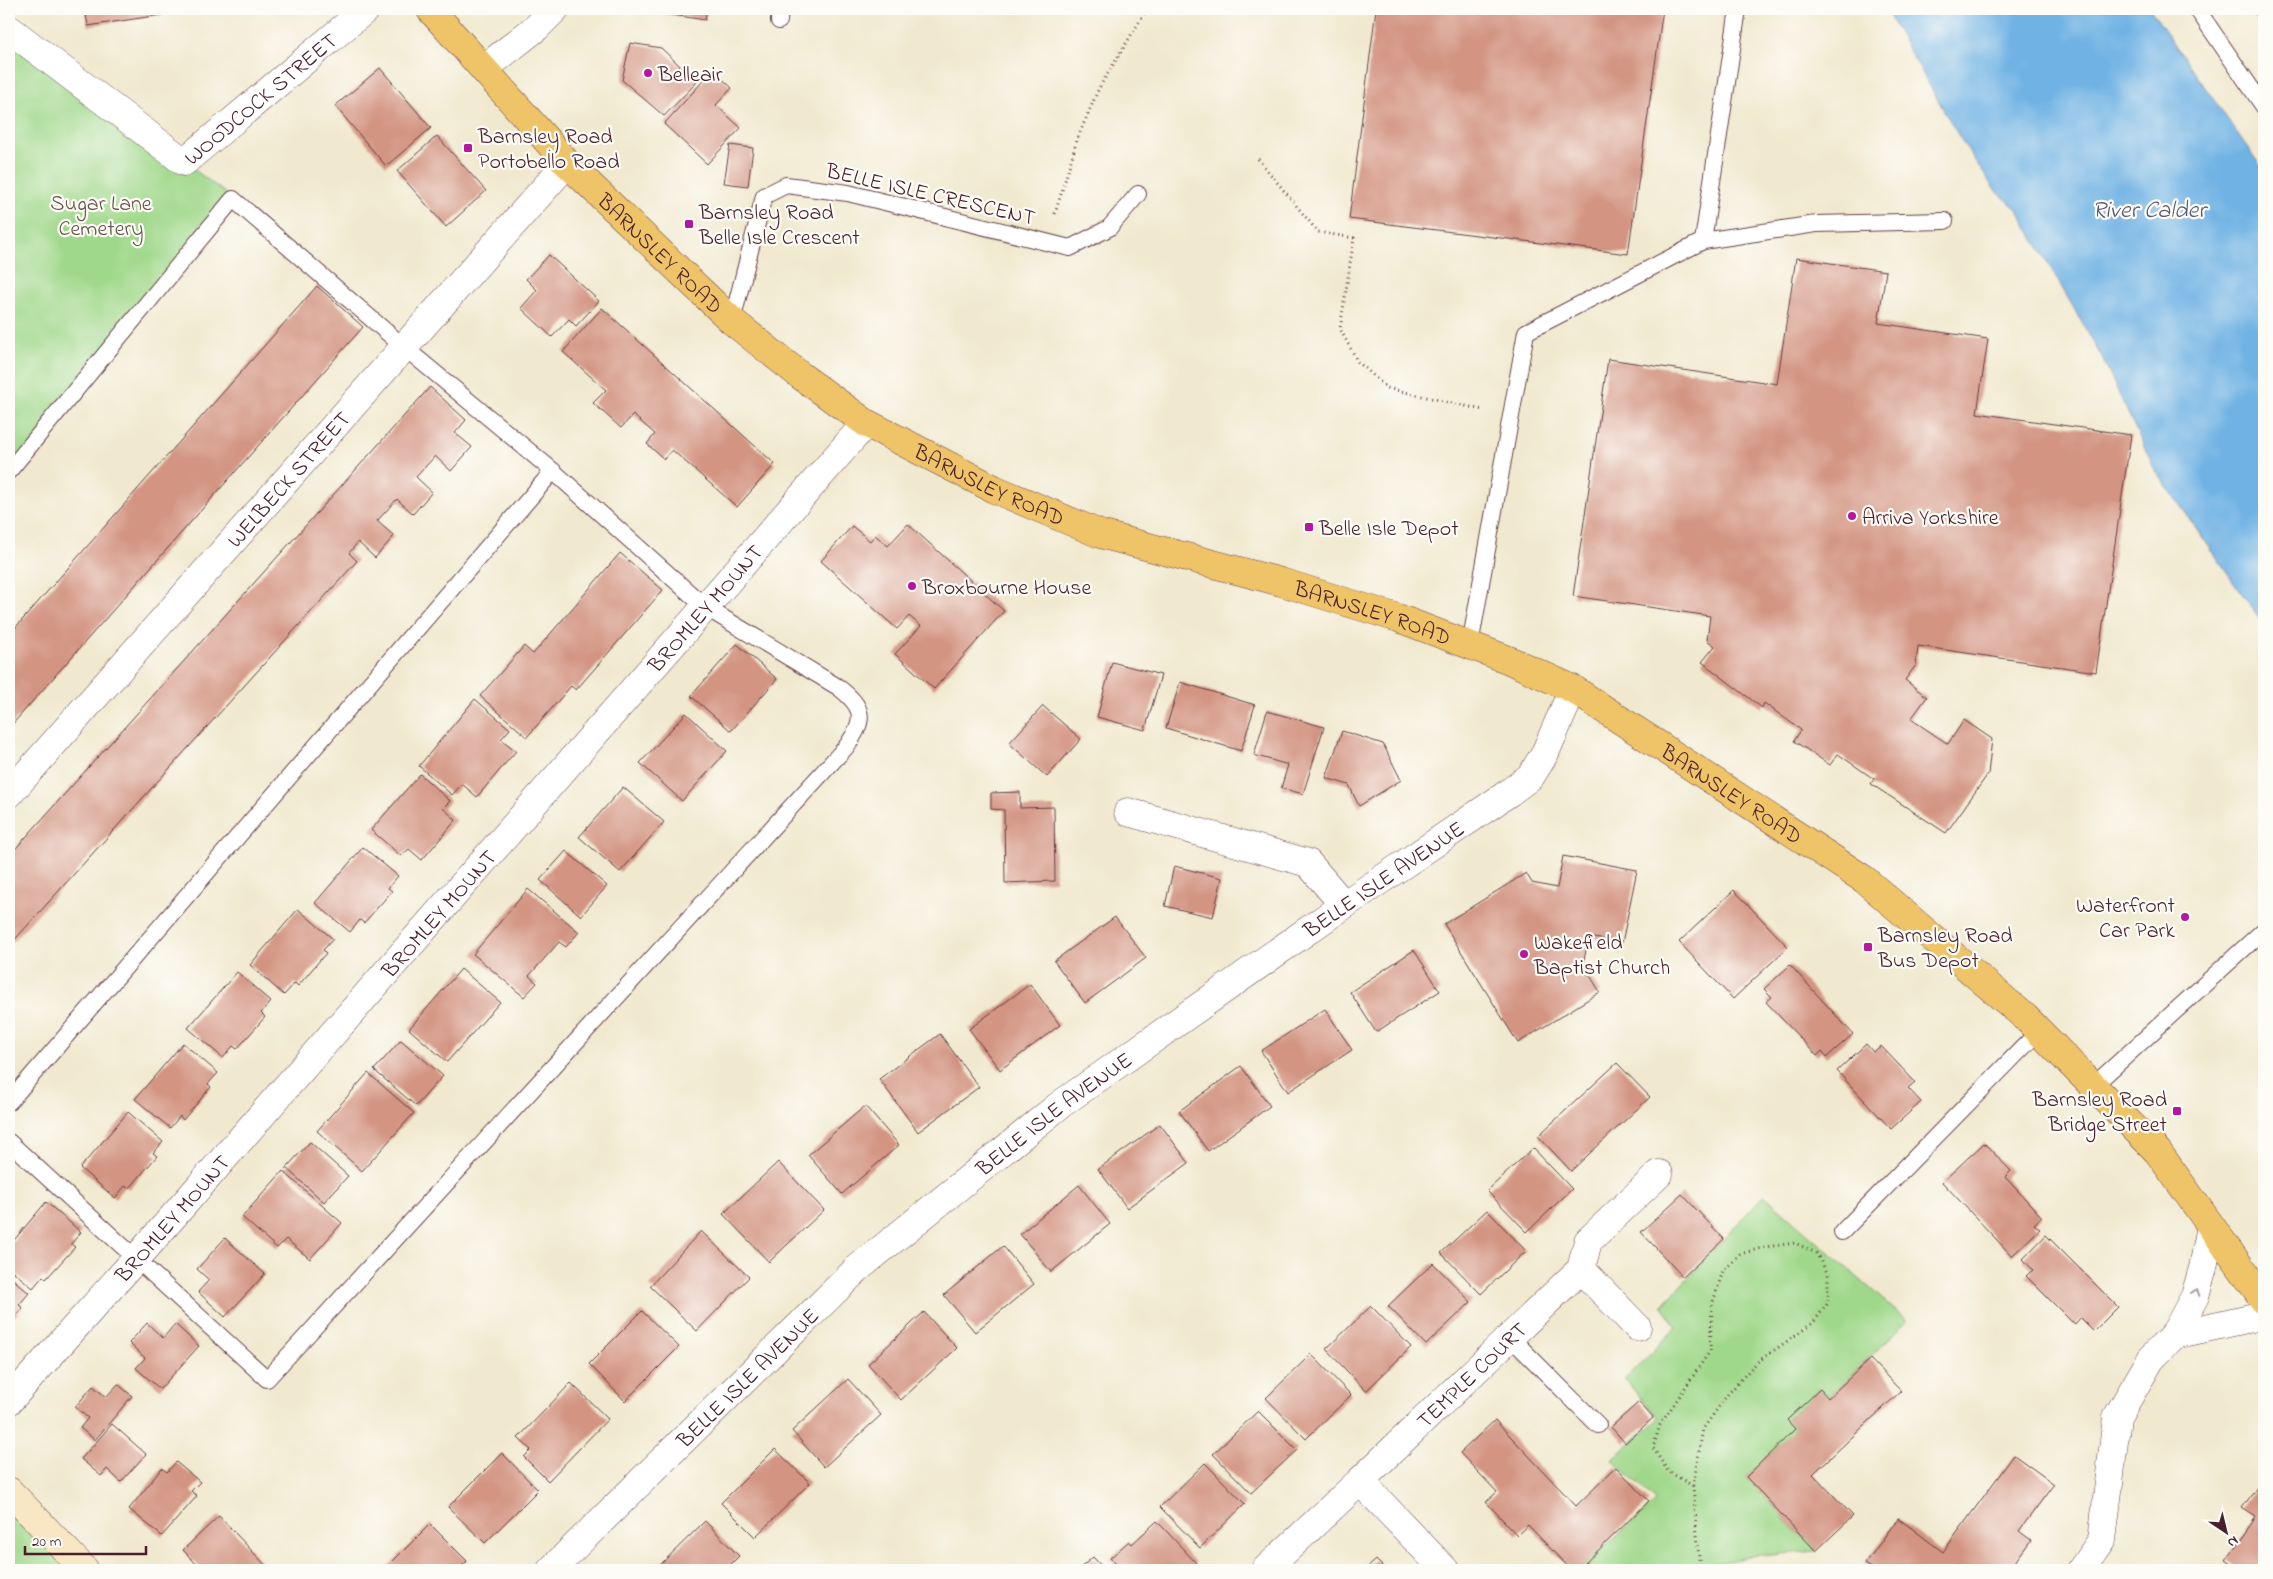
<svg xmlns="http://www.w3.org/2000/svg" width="2273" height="1579" viewBox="0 0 2273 1579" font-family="'Indie Flower',sans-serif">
<rect width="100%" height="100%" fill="#fdfcf7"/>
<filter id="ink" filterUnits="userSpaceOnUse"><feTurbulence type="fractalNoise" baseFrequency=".02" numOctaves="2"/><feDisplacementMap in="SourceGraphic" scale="10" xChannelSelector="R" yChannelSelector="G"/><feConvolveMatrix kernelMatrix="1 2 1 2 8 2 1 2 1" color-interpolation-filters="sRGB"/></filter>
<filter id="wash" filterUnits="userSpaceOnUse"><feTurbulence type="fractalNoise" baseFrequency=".0096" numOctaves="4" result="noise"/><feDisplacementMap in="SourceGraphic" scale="20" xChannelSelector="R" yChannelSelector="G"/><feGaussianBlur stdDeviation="1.12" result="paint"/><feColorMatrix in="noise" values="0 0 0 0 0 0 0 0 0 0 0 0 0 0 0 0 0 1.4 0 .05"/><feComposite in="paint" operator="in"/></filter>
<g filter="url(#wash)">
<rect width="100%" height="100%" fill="#f1e9cf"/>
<path fill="#a0d88b" stroke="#757c5b" d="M9 29 233 199 9 471Z
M1764 1195 1907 1321 1828 1398 1819 1389 1787 1420 1795 1429 1746 1477 1816 1551 1749 1557 1678 1570H1578L1657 1501 1612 1460 1659 1418 1624 1379 1677 1327 1662 1306Z
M9 1495 73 1570H9Z"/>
<path fill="#6fb2e4" stroke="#5c6888" d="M1885 9H2150L2264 171V625L2154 468 2101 356 2017 209 1994 189 1960 138Z"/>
<g id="blocks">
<path fill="#d39482" d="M85 9H193V10L88 26Z
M647 9H707L705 20 647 11Z
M1376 9H1663L1628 254 1349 219Z
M2252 9H2264V26Z
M630 43 661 48 697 82 664 116 622 80Z
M380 68 431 128 386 166 335 106Z
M713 70 732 88 716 105 741 128 707 164 664 124Z
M437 136 486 191 446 227 397 171Z
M730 145 753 148 748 186 724 183Z
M549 255 599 301 576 326 569 319 552 337 521 308 537 290 526 279Z
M1796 258 1886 271 1878 323 1988 339 1977 413 2131 435 2096 672 1918 646 1916 665 1905 680 1927 697 1911 719 1948 744 1964 720 1992 739 1988 774 1946 833 1871 784 1874 779 1838 754 1830 765 1794 741 1801 730 1764 703 1762 708 1702 662 1715 646 1707 640 1710 616 1573 596 1608 359 1777 384Z
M317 286 363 327 9 728V635Z
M602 308 775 464 737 507 672 450 664 459 647 444 655 434 633 415 621 428 593 403 606 390 563 352Z
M430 387 466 420 455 433 472 447 451 471 435 456 416 477 432 492 413 514 397 499 377 521 394 536 375 558 358 542 349 553 357 561 9 946V856Z
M908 524 1004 611 934 689 895 654 921 626 909 616 897 629 821 561 852 526 870 541 875 535 888 546Z
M620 553 663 590 576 690 571 686 527 737 480 696 524 646 533 654Z
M737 644 777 679 731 731 691 696Z
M1112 662 1161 675 1145 730 1097 717Z
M1180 682 1255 705 1241 751 1166 728Z
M475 699 510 729 501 739 516 751 477 797 462 784 452 795 419 766Z
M1043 706 1081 739 1047 777 1009 743Z
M1267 711 1324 727 1303 794 1281 788 1288 765 1254 755Z
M686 713 727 751 682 801 640 763Z
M1342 731 1383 744 1401 780 1359 806 1349 785 1326 778Z
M420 774 450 801 443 808 456 820 422 860 409 849 401 856 371 830Z
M623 787 664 822 620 872 579 837Z
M1020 792V808L1054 807 1055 881 1005 883 1004 810 991 809V793Z
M363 847 398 876 388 888 392 891 364 923 360 920 350 932 315 903Z
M566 851 607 886 581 916 540 880Z
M1563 856 1637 870 1622 943 1589 937 1583 964 1600 992 1518 1043 1444 924 1526 873 1532 883 1557 888Z
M1174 866 1222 878 1213 917 1165 906Z
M528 889 579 932 566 947 559 942 529 976 537 983 524 997 473 954Z
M1734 890 1788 947 1733 999 1679 942Z
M298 909 333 939 323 950 326 953 298 986 295 983 284 995 250 965Z
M1115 917 1146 958 1085 1003 1054 961Z
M1414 950 1440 991 1376 1032 1350 992Z
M1790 965 1853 1034 1827 1057 1822 1051 1817 1056 1766 1002 1772 997 1764 989Z
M461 969 500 1002 447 1062 409 1029Z
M237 972 271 1002 261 1013 265 1017 237 1049 233 1046 223 1058 188 1028Z
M1030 984 1060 1025 1000 1070 969 1029Z
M1325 1009 1352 1050 1288 1092 1261 1051Z
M940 1034 979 1087 918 1132 879 1079Z
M401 1040 443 1076 416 1106 374 1070Z
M183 1043 218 1073 208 1084 211 1087 183 1120 180 1116 170 1128 135 1099Z
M1866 1044 1873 1052 1881 1046 1915 1082 1908 1088 1921 1102 1891 1129 1837 1071Z
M1617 1063 1650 1097 1571 1171 1538 1136Z
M1241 1066 1270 1106 1208 1151 1179 1111Z
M368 1073 414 1113 362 1171 317 1131Z
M865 1106 899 1145 842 1194 808 1155Z
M128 1112 163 1142 153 1153 157 1156 129 1189 125 1186 115 1198 80 1168Z
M1160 1124 1189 1163 1127 1208 1098 1169Z
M310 1142 348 1176 324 1202 286 1168Z
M1984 1143 2011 1171 2005 1177 2042 1217 2034 1224 2040 1229 2012 1256 1942 1182Z
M1533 1148 1572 1189 1527 1232 1487 1191Z
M778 1162 824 1210 769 1262 723 1214Z
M283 1171 342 1223 310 1259 286 1239 277 1248 242 1217Z
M1079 1185 1110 1224 1051 1272 1020 1234Z
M1682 1194 1724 1239 1683 1277 1641 1232Z
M46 1202 81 1232 71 1244 75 1247 46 1279 43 1276 33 1288 9 1268V1246Z
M1487 1210 1526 1251 1481 1294 1441 1253Z
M701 1231 749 1277 697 1331 650 1286Z
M2046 1235 2118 1307 2094 1331 2081 1318 2075 1325 2026 1276 2033 1270 2023 1259Z
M225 1238 265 1274 225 1317 198 1292 209 1280 197 1269Z
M1003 1246 1034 1284 975 1332 944 1295Z
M1433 1263 1471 1302 1426 1345 1388 1306Z
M9 1276 29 1293 19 1305 23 1308 9 1324Z
M1371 1306 1411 1347 1366 1391 1326 1349Z
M642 1311 679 1347 625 1401 589 1364Z
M924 1312 957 1348 901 1400 868 1364Z
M147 1323 163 1338 175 1324 199 1346 160 1389 136 1368 145 1358 129 1343Z
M1311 1354 1351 1395 1306 1439 1266 1398Z
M1870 1359 1901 1391 1813 1474 1853 1516 1816 1551 1746 1477 1795 1429 1787 1420 1820 1389 1828 1398Z
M848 1379 881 1415 824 1467 792 1431Z
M571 1383 608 1419 548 1481 524 1457 531 1450 518 1438Z
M118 1384 132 1396 95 1440 80 1428 88 1418 75 1407 93 1386 106 1397Z
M1639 1402 1653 1418 1625 1443 1611 1427Z
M1258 1411 1297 1450 1251 1493 1213 1454Z
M1495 1420 1576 1506 1616 1467 1649 1501 1578 1570H1571L1528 1525 1517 1535 1486 1502 1497 1492 1460 1453Z
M112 1424 146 1454 121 1482 107 1469 101 1476 81 1459Z
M775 1449 810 1483 755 1537 721 1503Z
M502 1453 538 1490 485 1543 448 1507Z
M2014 1455 2054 1484 2019 1531 2031 1540 2009 1570H1999L1994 1567 1991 1570H1875L1865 1564 1898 1518 1943 1552Z
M176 1462 200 1482 191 1491 197 1496 162 1536 129 1509 162 1468 167 1472Z
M1205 1463 1245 1504 1200 1548 1160 1507Z
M2258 1486 2264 1490V1570H2240L2226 1560 2256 1517 2242 1508Z
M219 1516 269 1569 267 1570H202L183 1550Z
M705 1521 739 1556 725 1570H655Z
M1157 1521 1196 1563 1188 1570H1122L1110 1558 1129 1541 1132 1544Z
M430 1524 467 1561 458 1570H384Z
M1093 1557 1105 1570H1078Z
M1376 1560 1386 1570H1365Z"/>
</g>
</g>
<g filter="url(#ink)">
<use href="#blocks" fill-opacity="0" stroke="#633d44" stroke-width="1"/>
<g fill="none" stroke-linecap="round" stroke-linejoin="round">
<g stroke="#633d44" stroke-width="18">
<path id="lane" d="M2197 9 2264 107
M779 21 780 9
M1703 241 1738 9
M732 321 764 196 786 185 848 193 1070 248 1109 228 1138 194
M9 471 233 199 405 348 553 471 705 607 838 687C865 708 866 719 846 747L267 1379 9 1142
M1470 645 1526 332 1703 241 1816 224 1945 221
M2093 1086 2264 930
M9 1102 553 471
M1842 1232 2039 1031
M1510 1337 1598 1425"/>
</g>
<g stroke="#633d44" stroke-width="29">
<g id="street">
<path id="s1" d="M9 29 184 162 366 9"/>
<path d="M485 68 537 27 555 9"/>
<path id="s2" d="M9 794 567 163"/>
<path d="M1128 812 1308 863 1344 905"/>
<path d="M1581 1269 1637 1327"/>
<path d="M2174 1335 2264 1315"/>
<path id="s3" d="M9 1401 136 1259 866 423"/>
<path id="s4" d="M1360 1481 1581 1269 1588 1241 1659 1174"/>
<path id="s5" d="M551 1570 857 1269 1061 1104 1344 905 1510 792 1531 776 1545 753 1573 689"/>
<path d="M1265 1570 1360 1481 1445 1570"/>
<path d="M2081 1570 2102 1540 2117 1417 2151 1359 2174 1335 2195 1296 2203 1268 2211 1226"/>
</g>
</g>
<g stroke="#633d44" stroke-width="29">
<path id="secondary" d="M9 1491 85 1570"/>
</g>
<g stroke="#633d44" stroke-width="29">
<g id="primary">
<path id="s6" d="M430 9 567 163 732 321 801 376 866 423 994 489 1100 534 1281 582 1398 618 1509 660 1573 689 1865 880 2025 1017 2158 1152 2264 1300"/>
</g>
</g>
<path stroke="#633d44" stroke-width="3" stroke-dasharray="1 4" stroke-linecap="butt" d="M2260 136 2264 142
M1258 159 1318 232 1354 238 1340 329 1358 362 1387 388 1483 410
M1055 214 1078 137 1099 88 1147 9
M1693 1486 1668 1471 1653 1448 1660 1425 1710 1351 1712 1305 1723 1271 1740 1254 1765 1247 1795 1243 1816 1253 1828 1274V1303L1813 1323 1756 1363 1728 1394 1703 1429 1693 1486 1700 1570"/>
<use href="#lane" stroke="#fff" stroke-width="16"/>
<use href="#street" stroke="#fff" stroke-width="28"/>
<use href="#secondary" stroke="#f9e7c3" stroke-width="28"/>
<use href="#primary" stroke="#efc469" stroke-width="28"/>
</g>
<defs><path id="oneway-chevron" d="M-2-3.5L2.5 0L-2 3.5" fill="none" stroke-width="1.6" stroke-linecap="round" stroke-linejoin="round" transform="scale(1.25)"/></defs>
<use stroke="#ae9aa0" href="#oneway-chevron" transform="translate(2196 1292) rotate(-70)"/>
</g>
<g fill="#b5179e" stroke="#fdfcf7" stroke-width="2">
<circle cx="648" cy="73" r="5"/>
<rect x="463" y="143" width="10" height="10" rx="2.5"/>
<rect x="684" y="219" width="10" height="10" rx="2.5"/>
<circle cx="1852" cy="516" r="5"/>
<rect x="1304" y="522" width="10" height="10" rx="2.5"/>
<circle cx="912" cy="586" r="5"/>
<circle cx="2185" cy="917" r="5"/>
<rect x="1863" y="942" width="10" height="10" rx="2.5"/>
<circle cx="1524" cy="954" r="5"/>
<rect x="2172" y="1106" width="10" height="10" rx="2.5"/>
</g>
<g text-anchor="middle" stroke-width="4.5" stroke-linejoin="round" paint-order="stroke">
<g font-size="22" fill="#4a1f2b" stroke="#fdfcf7" text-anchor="start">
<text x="658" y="81">Belleair</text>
<text x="478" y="143">Barnsley Road<tspan x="478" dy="25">Portobello Road</tspan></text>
<text x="699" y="219">Barnsley Road<tspan x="699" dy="25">Belle Isle Crescent</tspan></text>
<text x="1862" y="524">Arriva Yorkshire</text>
<text x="1319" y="535">Belle Isle Depot</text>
<text x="922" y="594">Broxbourne House</text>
<text x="2175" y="912" text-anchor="end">Waterfront<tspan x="2175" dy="25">Car Park</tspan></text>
<text x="1878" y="942">Barnsley Road<tspan x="1878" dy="25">Bus Depot</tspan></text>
<text x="1534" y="949">Wakefield<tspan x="1534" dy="25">Baptist Church</tspan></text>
<text x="2167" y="1106" text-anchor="end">Barnsley Road<tspan x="2167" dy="25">Bridge Street</tspan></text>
</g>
<g font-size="22" fill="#4a1f2b" stroke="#fdfcf7">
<text dy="8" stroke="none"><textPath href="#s1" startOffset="319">WOODCOCK STREET</textPath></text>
<text transform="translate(931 193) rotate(13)" y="8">BELLE ISLE CRESCENT</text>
<text dy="8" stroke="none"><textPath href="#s6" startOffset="336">BARNSLEY ROAD</textPath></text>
<text dy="8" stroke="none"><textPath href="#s2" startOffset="421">WELBECK STREET</textPath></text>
<text dy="8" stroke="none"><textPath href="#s6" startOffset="741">BARNSLEY ROAD</textPath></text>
<text dy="8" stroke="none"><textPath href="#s3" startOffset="1055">BROMLEY MOUNT</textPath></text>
<text dy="8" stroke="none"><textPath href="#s6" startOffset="1146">BARNSLEY ROAD</textPath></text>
<text dy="8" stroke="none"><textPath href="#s6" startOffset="1551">BARNSLEY ROAD</textPath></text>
<text dy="8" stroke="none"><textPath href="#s5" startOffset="1085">BELLE ISLE AVENUE</textPath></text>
<text dy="8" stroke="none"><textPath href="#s3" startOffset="650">BROMLEY MOUNT</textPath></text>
<text dy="8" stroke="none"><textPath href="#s5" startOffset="680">BELLE ISLE AVENUE</textPath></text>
<text dy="8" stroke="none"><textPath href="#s3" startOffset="245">BROMLEY MOUNT</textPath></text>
<text dy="8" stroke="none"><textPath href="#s4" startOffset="154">TEMPLE COURT</textPath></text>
<text dy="8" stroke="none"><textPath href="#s5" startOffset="275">BELLE ISLE AVENUE</textPath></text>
</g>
<g font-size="22" fill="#645648" stroke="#fdfcf7">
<text x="101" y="210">Sugar Lane<tspan x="101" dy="25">Cemetery</tspan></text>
</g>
<g font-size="24" font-style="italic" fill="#595a75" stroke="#fdfcf7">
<text x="2149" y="217">River Calder</text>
</g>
</g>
<rect width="2273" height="1579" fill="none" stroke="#fdfcf7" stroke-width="30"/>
<g transform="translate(2226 1532) rotate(145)" stroke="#fdfcf7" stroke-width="4" paint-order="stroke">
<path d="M0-4L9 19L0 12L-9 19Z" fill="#4a1f2b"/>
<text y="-8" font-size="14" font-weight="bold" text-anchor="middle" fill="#4a1f2b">N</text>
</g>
<path d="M25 1546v8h121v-8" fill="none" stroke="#4a1f2b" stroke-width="2.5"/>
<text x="32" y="1546" font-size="15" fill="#4a1f2b" stroke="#fdfcf7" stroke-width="4" paint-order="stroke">20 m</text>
</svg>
